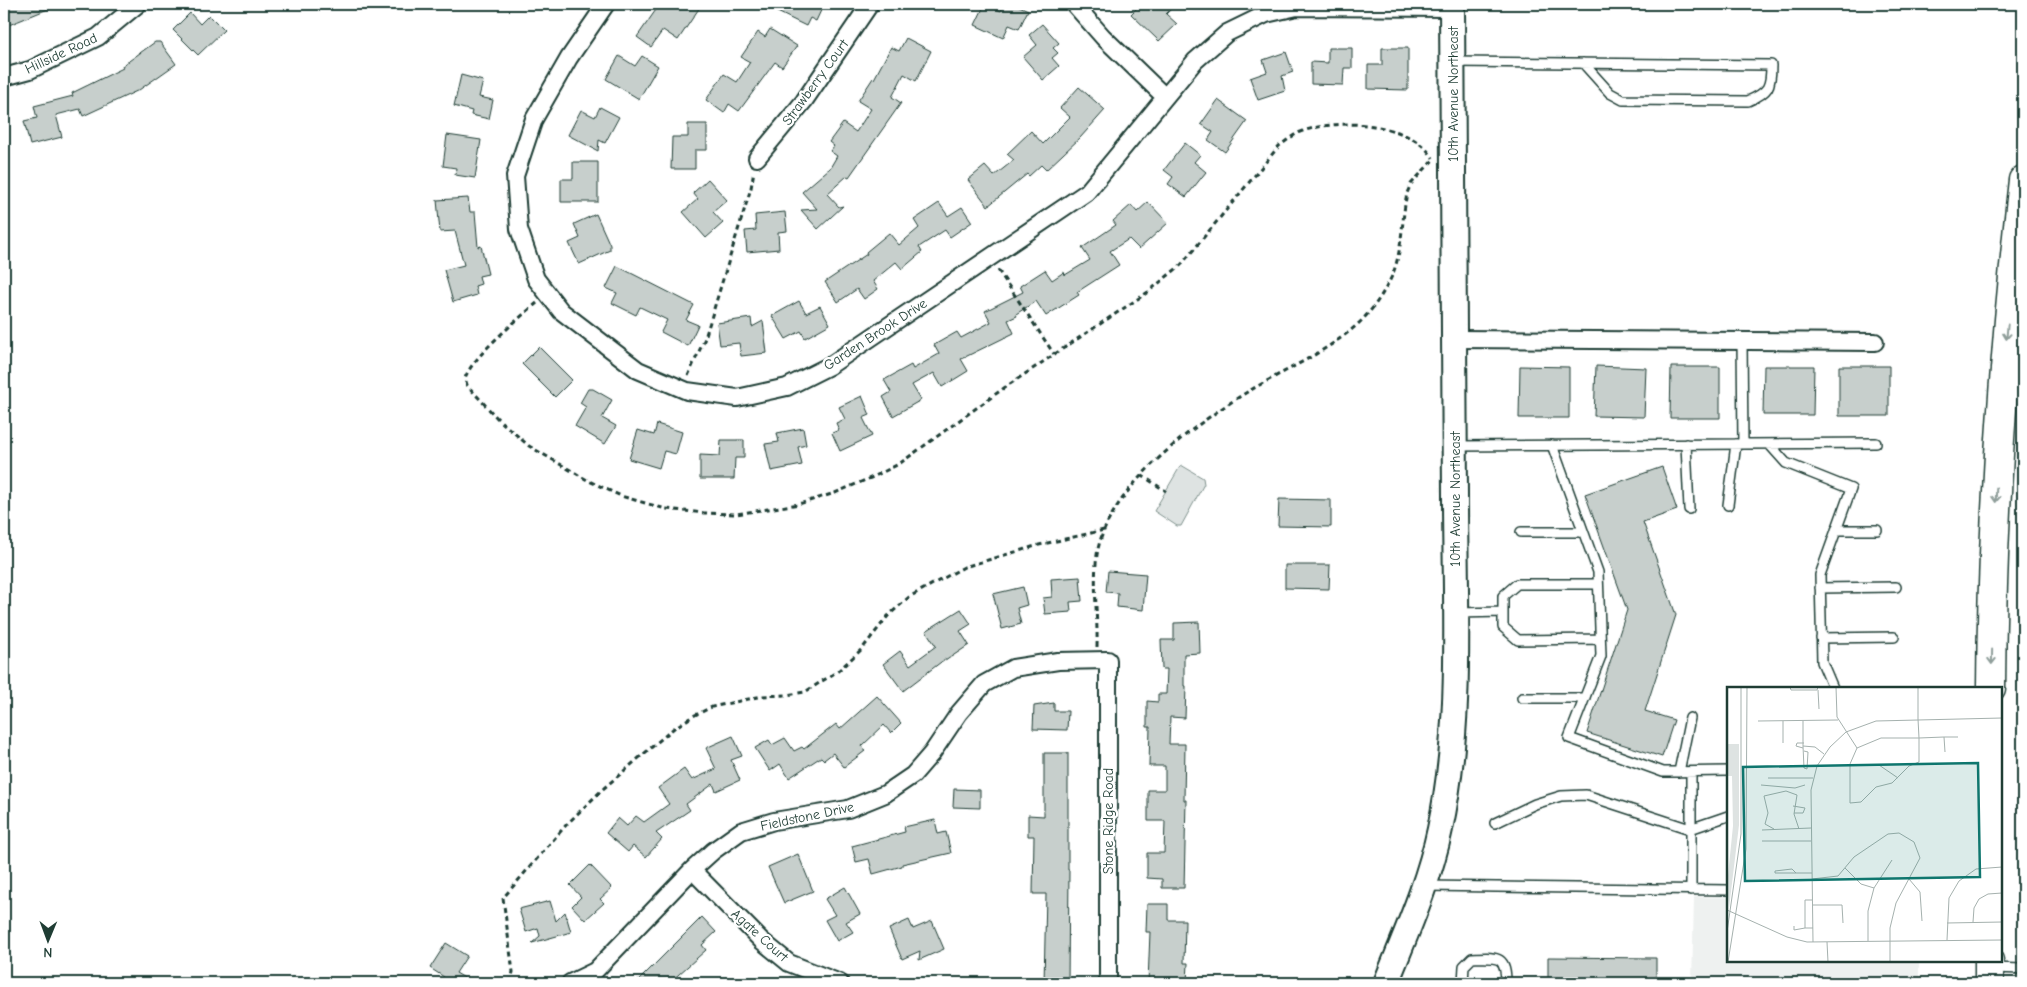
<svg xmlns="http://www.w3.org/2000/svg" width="2027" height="987" viewBox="0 0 2027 987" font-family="'Comic Neue',sans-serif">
<rect width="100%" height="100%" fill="#fff"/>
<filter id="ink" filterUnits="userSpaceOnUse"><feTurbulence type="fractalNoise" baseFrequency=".02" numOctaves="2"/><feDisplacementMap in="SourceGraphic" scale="10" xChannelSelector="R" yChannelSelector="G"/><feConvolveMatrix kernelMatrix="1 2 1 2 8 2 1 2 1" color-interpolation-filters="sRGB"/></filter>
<g filter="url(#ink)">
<path fill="#eef1f0" d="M1694 897H1728V961H1919V983H1692Z"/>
<path fill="#dee3e2" stroke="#7e908b" d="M1181 465 1203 478 1204 484 1181 526H1177L1154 511Z"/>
<path fill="#c7cfcc" stroke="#1f3d34" d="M4 4H60L4 27Z
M660 4H702L678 40 663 30 651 47 637 37Z
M761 4H824L816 21 810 18 806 26Z
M985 4 1001 11 1004 4H1015L1028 10 1019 29 1009 25 1003 38 975 25Z
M1141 4H1176L1166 14 1177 24 1159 41 1131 14Z
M190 13 200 24 209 15 224 30 198 55 173 30Z
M1042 24 1059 43 1053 48 1058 53 1052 58 1059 66 1043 80 1023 57 1037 45 1029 35Z
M770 29 797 46 782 67 775 62 739 111 729 104 724 113 706 100 724 74 737 82 750 62 741 57 758 32 765 37Z
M906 38 931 51 916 81 904 74 892 97 901 103 849 177 847 176 827 194 839 207 843 206 818 229 801 210 817 209 802 192 830 168 837 156 830 151 834 146 829 142 843 123 856 132 871 109 858 101 873 78 874 79 891 47 899 51Z
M155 42H160L176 64 139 90 83 116 80 109 56 115 62 137 30 145 24 121 37 118 34 106 73 96 72 93 123 68 122 66Z
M1328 48H1352V68H1344L1343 85 1311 84V62L1328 63Z
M1382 48H1408V90L1368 89V65H1382Z
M1286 52 1293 72 1282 76 1285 91 1258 100 1250 78 1267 72 1263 60Z
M619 56 635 66 642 56 658 66 639 99 606 79Z
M461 75 483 81 479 97 493 100 489 119 471 115 472 111 454 106Z
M1079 87 1105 110 1080 138 1046 170 1041 165 1029 176 1027 174 988 206 968 180 985 166 994 176 1014 160 1007 154 1031 131 1043 144 1070 117 1060 108Z
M1218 100 1247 121 1225 152 1208 140 1213 132 1201 124Z
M600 107 619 117 605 143 599 140 598 151 568 135 581 110 595 117Z
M688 124H707V150H695V169H671L672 137H688Z
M447 135 481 140 475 178 455 175 456 168 443 166Z
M1185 143 1200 155 1194 162 1206 172 1186 197 1168 184 1173 177 1164 170Z
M573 162H598V202H561V179H573Z
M708 179 727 200 713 212 723 223 706 238 683 212 698 199 693 193Z
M468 198 470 212H475L478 247 481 246 488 274 479 276 481 284 475 286 477 295 453 302 444 270 464 265 455 231 440 232 437 200Z
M1148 202 1168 223 1139 249 1129 239 1110 251 1119 265 1077 292 1079 295 1046 316 1036 301 1016 314 1017 316 1008 320 1014 333 961 359 968 371 942 387 934 373 912 385 921 400 893 416 883 397 891 392 884 380 911 365 913 369 939 354 934 345 957 332 961 338 991 322 985 311 1023 292 1020 286 1045 270 1052 280 1064 272 1065 275 1090 260 1082 248 1116 225 1113 221 1131 205 1137 212Z
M939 203 948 216 962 207 972 222 950 237 945 230 919 247 922 252 902 269 896 262 873 281 878 289 864 299 857 289 838 302 825 282 867 254 866 252 889 233 899 245 919 228 914 220Z
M785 212 787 231 778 232 779 249 747 252 745 231 756 230 755 215Z
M596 214 610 245V250L579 264 569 243 580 238 574 224Z
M617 266 694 305 686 320 698 325 688 346 661 332 667 320 640 307 636 315 612 303 617 293 606 288Z
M799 301 806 313 820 306 830 324 805 338 801 331 786 339 772 316Z
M751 318 752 327 763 321 767 353 741 356 739 343 720 345 717 323Z
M539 347 572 380 555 397 522 364Z
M1520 366 1569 367V418H1519Z
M1596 366 1646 368 1644 417 1594 416Z
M1764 366H1814L1813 415H1763Z
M1839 366H1889V416H1839Z
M1671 367H1720V418H1670Z
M588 389H593L612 400 602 418 616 426 605 444 575 426 586 407 580 403Z
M862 396 870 415 863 418 872 436 840 451 832 433 839 430 836 423 845 419 839 407Z
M657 424 682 432 676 454 664 451 659 468 629 459 638 430 654 435Z
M803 428 806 445 798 447 802 465 771 471 765 444 779 442 777 433Z
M721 440H744V458H735L734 479H700V455L720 456Z
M1662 467 1677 510 1643 522 1676 615 1645 711 1674 720 1662 757 1587 733 1627 610 1585 494Z
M1279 499 1331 500V527L1278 526Z
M1285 565H1330L1329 589 1285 588Z
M1108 571 1146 574 1143 610 1117 607 1118 593 1106 592Z
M1080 577 1082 601 1070 602 1071 612 1045 614 1043 598 1052 597 1051 579Z
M1023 587 1027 605 1017 608 1021 624 1002 629 993 594Z
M961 609 971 624 960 631 969 645 945 661V659L903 691 883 664 900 651 910 665 936 646 926 631Z
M1199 622 1200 653 1184 654V686H1186L1185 718 1170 717 1169 744H1185L1184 800H1186L1184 888H1162V879L1147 878V853H1164L1165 821H1148V790H1165V766H1149L1150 727H1147V701L1158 702V694H1166L1167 669H1162L1161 640H1174V623Z
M877 696 901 723 891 733 884 725 862 746 865 751 844 767 833 753 824 760 821 757 789 778 780 764 770 771 755 748 769 740 772 745 785 738 794 751 802 747 804 749 836 724 840 729Z
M1054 703V711H1068L1067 730 1033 729 1034 706Z
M733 736 742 756 731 760 740 780 716 791 713 784 686 804 690 810 656 833 662 839 646 857 633 846 628 852 606 833 618 818 627 826 636 816 644 822 669 804 658 788 684 769 692 780 716 769 706 748Z
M1044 753H1068V870H1069L1068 983H1044L1046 894H1033L1034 836H1028V815L1044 816Z
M954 789 980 790V808L953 807Z
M935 820 938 834 946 832 951 853 902 864V866L873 874 869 859 856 862 852 846 905 832 904 827Z
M798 854 813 891 784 903 768 867Z
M590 865 612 888 600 899 604 903 585 920 572 906 581 897 570 885Z
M845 887 860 914 846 922 853 932 837 941 825 920 835 915 825 899Z
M550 901 556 921 565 912 571 932 532 943 540 936 538 928 526 932 519 909Z
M1147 904H1168V920H1185L1184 963H1188L1187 983H1148L1150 932H1146Z
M702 917 716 932 702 945 706 950 669 983H636Z
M909 920 913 929 932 921 944 949 919 960 920 951 902 959 889 929Z
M446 943 467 956 456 973 473 983H440L444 977 430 968Z
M1548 957 1656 958V983H1548Z"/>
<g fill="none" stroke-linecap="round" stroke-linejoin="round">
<g stroke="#1f3d34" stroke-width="12">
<path id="lane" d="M1453 62 1771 65C1771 87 1769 92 1748 101L1623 100 1610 93 1583 63
M1742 341 1743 444
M1686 444 1689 509
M1769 444 1786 463 1851 489 1820 575 1822 662 1833 688
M1552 445 1598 572 1601 656 1569 738 1663 772 1728 771
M1455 446 1876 443
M1728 505 1736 444
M1836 530H1877
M1521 532H1583
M1598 584H1517L1503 596V627L1518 640 1600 639
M1820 588 1896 587
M1458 613 1503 612
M1821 638 1894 637
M1522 698H1585
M1679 772 1690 718
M1691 772V890
M1495 823 1535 804 1561 796 1586 795 1690 829 1728 816
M1426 886 1728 890
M1992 968 2023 969
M1463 983 1464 966 1472 958C1498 957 1506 955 1506 983"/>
</g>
<g stroke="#1f3d34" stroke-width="20">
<path id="street" d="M606 4 569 58 534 119 515 176 519 229 536 279 561 311 638 370 687 391 737 398 787 387 829 366 1087 192 1195 61 1227 33 1266 14 1297 7 1452 8
M1074 4 1103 37 1164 96
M4 77 30 70 98 37 138 4
M757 158 804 101 870 4
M1454 339 1875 342
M692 870 762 941 789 963 840 983
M570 983 595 971 692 870 713 851 741 831 774 821 848 809 885 794 913 775 932 753 959 713 984 684 1013 668 1058 661 1108 660V983"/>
</g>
<g stroke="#1f3d34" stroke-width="28">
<path id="secondary" d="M1386 983C1406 933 1429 882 1440 829 1463 722 1455 605 1455 496 1454 332 1453 168 1452 4"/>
</g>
<g stroke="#1f3d34" stroke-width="31">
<path id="highway" d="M1991 688C1992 518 2004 349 2023 180
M1989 983V961"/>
</g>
<path stroke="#1f3d34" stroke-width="3" stroke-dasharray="5 4" stroke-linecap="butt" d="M998 270 1054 354
M537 303C518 319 473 356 465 378L467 385 497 418 529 446 589 481 621 496 666 509 704 513 736 514 799 504 835 493 873 477 899 464 1004 388 1148 292 1181 265 1279 146C1285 142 1292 136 1298 133 1335 117 1410 121 1433 158
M688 376 705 338 751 188 754 171
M1141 475 1166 491
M1097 647C1098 615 1092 580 1098 549 1112 485 1196 423 1249 391 1285 370 1327 352 1358 324 1371 312 1381 297 1389 282 1403 256 1401 222 1407 193L1411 184 1435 158
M510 983 513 972 503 898 567 824 604 788 674 728 693 716 712 707 762 696 786 695 805 692 838 671 862 649 888 616 909 597 964 567 1039 545 1104 530"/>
<use href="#lane" stroke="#fff" stroke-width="9"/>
<use href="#street" stroke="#fff" stroke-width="16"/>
<use href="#secondary" stroke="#fff" stroke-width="24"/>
<use href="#highway" stroke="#fff" stroke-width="28"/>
</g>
<defs><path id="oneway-shaft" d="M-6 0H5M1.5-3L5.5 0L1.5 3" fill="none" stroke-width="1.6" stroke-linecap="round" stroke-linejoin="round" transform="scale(1.25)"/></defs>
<g stroke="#8f9e9a">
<use href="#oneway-shaft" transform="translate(2007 332) rotate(95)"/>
<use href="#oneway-shaft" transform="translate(1996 495) rotate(92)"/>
<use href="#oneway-shaft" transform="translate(1992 657) rotate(91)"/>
</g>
</g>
<g text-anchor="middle" stroke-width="4.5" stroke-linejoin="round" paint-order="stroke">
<g font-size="14" fill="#1f3d34" stroke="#fff">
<text transform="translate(61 53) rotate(-25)" y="5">Hillside Road</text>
<text transform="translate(815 82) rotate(-54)" y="5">Strawberry Court</text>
<text transform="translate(1453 94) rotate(-90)" y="5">10th Avenue Northeast</text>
<text transform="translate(875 334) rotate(-33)" y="5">Garden Brook Drive</text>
<text transform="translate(1455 499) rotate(-90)" y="5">10th Avenue Northeast</text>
<text transform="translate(807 816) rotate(-12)" y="5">Fieldstone Drive</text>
<text transform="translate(1108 821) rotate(-90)" y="5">Stone Ridge Road</text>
<text transform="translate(760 935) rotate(42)" y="5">Agate Court</text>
</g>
</g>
<g transform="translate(1727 687)">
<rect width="275" height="275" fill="#fff"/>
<path d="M0 57H12V138L2 221 0 198 6 139 5 89H0Z" fill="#dee3e2"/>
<path fill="none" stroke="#a5b1ae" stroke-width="1" d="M63 0 64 3H90L91 0M109 0 110 30 130 61M191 0V32L192 51V75L182 79 165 96 149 100 134 115 123 116V77L130 61 154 51H192L217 50H231M91 3 92 22M31 34 111 33M76 34V59L88 60 97 67M217 50 218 65M56 56V34M76 59 77 81 80 82 81 65 77 64M76 61 69 59 70 56H77M152 78 171 91M41 91H86M34 98 68 101 78 98M66 119 78 121 76 126H67M47 142 38 137 41 126 37 109 59 104 70 108 67 127 72 142M35 143 84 141M35 154H84M118 181 134 197 147 201M69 186 65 182 48 184V186H85M85 192 111 189 127 170 161 147 172 146 187 155 193 171 169 216 163 241V275M182 192 193 205 195 234M85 213H78V241H86M85 218H115L116 236M0 223 60 250 80 255 275 253M246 235 247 221 252 212 261 207 275 206M220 236 275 235M67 239V243L78 241M0 245 14 147V0M220 253 222 211 232 194 249 182 275 180M141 254V224L147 201 165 173M86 255 84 103 90 79 103 60 119 45 149 34 275 31M100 255 101 275M1 275 19 162 20 0"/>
<path fill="#0f766e" fill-opacity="0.15" stroke="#0f766e" stroke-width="2.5" d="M251 76 253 190 18 194 16 80Z"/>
<rect width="275" height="275" fill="none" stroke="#1f3d34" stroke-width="2.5"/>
</g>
<rect width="2027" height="987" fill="none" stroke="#fff" stroke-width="20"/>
<rect x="10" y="10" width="2007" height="967" fill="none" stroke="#1f3d34" stroke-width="2" filter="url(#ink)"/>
<g transform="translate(48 940) rotate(181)" stroke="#ffffff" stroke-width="4" paint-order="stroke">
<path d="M0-4L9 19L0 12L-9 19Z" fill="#1f3d34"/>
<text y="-8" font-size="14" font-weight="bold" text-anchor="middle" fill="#1f3d34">N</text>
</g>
</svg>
